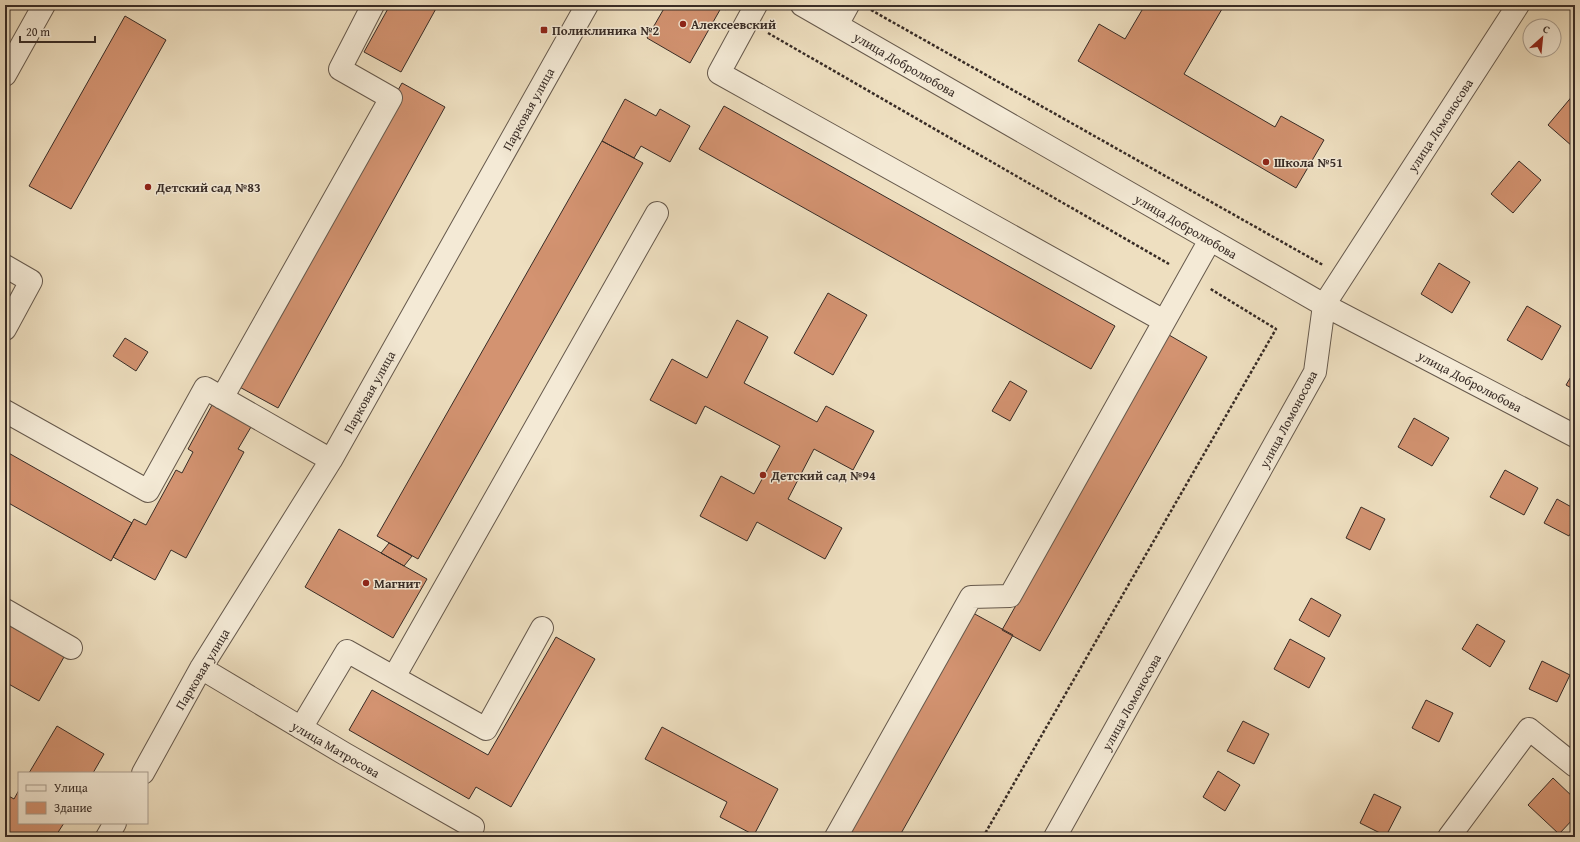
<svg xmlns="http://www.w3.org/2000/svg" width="1580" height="842" viewBox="0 0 1580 842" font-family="'Gentium Book Plus',serif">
<rect width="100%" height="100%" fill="#eedfc0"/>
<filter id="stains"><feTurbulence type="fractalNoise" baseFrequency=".005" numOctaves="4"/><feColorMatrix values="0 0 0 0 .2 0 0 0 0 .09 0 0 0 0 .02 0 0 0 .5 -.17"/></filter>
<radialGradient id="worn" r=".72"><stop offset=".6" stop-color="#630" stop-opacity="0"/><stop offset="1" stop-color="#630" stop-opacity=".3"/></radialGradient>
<path fill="#d39371" stroke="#382c26" d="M390 5H438L401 72 364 52Z
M666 5H715L721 8 690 63 647 38Z
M1145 5H1214L1222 9 1184 74 1275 127 1281 116 1324 140 1296 188 1078 61 1099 24 1125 39Z
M125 16 166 40 71 209 29 186Z
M402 83 445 107 278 408 234 384Z
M1574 94 1575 143 1572 146 1548 125Z
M625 99 656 116 660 109 690 126 670 162 641 146 634 158 602 141Z
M724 106 1115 326 1091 369 699 149Z
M602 141 643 163 418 559 377 536Z
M1519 161 1541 180 1513 213 1491 194Z
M1439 263 1470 282 1452 313 1421 294Z
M828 293 867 315 833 375 794 353Z
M1527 306 1561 326 1542 360 1507 340Z
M737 320 768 337 744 383 817 422 826 406 874 431 853 470 814 449 788 499 842 528 825 559 757 522 747 541 700 516 721 476 754 494 780 446 705 406 696 424 650 400 672 359 707 378Z
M1169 335 1207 357 1040 651 1002 630Z
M125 338 148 352 136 371 113 356Z
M1575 370V390L1566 385Z
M1010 381 1027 391 1010 421 992 411Z
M212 405 251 427 238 449 244 452 186 558 171 550 155 580 113 557 134 519 146 525 176 470 182 473 193 452 188 449Z
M1414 418 1449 438 1432 466 1398 447Z
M5 451 132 523 111 561 5 501Z
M1505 470 1538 488 1524 515 1490 497Z
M1557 499 1575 509V525L1569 536 1544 523Z
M1361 507 1385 519 1370 550 1346 538Z
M339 529 427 579 393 638 305 587Z
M389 543 412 556 404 566 381 553Z
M1311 598 1341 615 1329 637 1299 620Z
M973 613 1013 635 899 837H847Z
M5 623 64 657 39 701 5 682Z
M1477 624 1505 641 1490 667 1462 649Z
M556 637 595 659 511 807 476 787 469 799 349 730 372 690 488 755Z
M1290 639 1325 658 1309 688 1274 669Z
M1542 661 1570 675 1557 702 1529 689Z
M1426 700 1453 713 1439 742 1412 728Z
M1243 721 1269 734 1254 764 1227 751Z
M57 726 104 754 93 773H29Z
M662 727 778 789 754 835 720 817 727 802 645 759Z
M1218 771 1240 785 1225 811 1203 797Z
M1553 778 1575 799V817L1559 834 1528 805Z
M19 790V823H64L55 837H5V794L14 799Z
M1374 794 1401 807 1386 836 1360 823Z"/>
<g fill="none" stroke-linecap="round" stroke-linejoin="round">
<g stroke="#66594c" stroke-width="24">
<path id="minor" d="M756 5 719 73 1164 321
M802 5 1324 305 1575 436
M837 25 848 5
M5 75 44 5
M5 266 31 281 5 329
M222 398 391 98 340 69 373 5
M5 411 148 491 205 388 331 460
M5 610 71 648
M201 668 345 754 473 827
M394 677 657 213
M301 728 347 651 486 729 542 628
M143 773 201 668 331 460 587 5
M107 837 115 823
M836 837 971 597 1010 596 1210 240
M1055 837 1315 372 1324 305 1518 5
M1449 837 1529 729 1575 766"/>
</g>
<path stroke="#382c26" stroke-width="2.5" stroke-dasharray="3 2" stroke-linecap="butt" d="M719 5 727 10
M871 10 1323 265
M768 33 1169 264
M983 837 1276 329 1209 288"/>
<use href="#minor" stroke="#f4ead6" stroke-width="22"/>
</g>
<g fill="#8f2418" stroke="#f4ead6" stroke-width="1.5">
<circle cx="683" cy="24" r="4"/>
<rect x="540" y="26" width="8" height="8" rx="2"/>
<circle cx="1266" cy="162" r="4"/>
<circle cx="148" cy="187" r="4"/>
<circle cx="763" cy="475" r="4"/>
<circle cx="366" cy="583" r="4"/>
</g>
<g text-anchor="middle" stroke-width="3" stroke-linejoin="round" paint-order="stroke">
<g font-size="13" font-weight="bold" fill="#382c26" stroke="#f4ead6" text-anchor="start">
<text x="691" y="29">Алексеевский</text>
<text x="552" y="35">Поликлиника №2</text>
<text x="1274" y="167">Школа №51</text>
<text x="156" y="192">Детский сад №83</text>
<text x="771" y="480">Детский сад №94</text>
<text x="374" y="588">Магнит</text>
</g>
<g font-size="13" fill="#382c26" stroke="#f4ead6">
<text transform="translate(905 64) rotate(30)" y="5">улица Добролюбова</text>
<text transform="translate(528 109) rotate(-61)" y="5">Парковая улица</text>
<text transform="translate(1440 125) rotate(-57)" y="5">улица Ломоносова</text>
<text transform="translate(1186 226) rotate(30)" y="5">улица Добролюбова</text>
<text transform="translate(1470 381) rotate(28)" y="5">улица Добролюбова</text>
<text transform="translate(369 392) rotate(-61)" y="5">Парковая улица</text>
<text transform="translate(1288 419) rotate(-62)" y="5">улица Ломоносова</text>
<text transform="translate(202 669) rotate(-59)" y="5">Парковая улица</text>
<text transform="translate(1131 702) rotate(-61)" y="5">улица Ломоносова</text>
<text transform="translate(336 749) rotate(30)" y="5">улица Матросова</text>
</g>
</g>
<rect width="1580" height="842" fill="none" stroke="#eedfc0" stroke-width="20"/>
<rect x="6" y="6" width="1568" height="830" fill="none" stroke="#382c26" stroke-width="2"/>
<rect x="10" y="10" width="1560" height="822" fill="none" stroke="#382c26"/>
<rect x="18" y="772" width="130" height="52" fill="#f4ead6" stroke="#a99e90"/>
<rect x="26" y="785" width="20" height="6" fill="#f4ead6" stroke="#a99e90"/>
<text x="54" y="792" font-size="12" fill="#382c26">Улица</text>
<rect x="26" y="802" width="20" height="12" fill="#d39371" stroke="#a99e90"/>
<text x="54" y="812" font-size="12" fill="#382c26">Здание</text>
<g transform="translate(1542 38) rotate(27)"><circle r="19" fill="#f4ead6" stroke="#a99e90"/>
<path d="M0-3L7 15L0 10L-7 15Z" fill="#8f2418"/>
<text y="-6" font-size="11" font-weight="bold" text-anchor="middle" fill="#382c26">С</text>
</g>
<path d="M20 36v6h75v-6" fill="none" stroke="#382c26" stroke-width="2"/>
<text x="26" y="36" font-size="12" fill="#382c26" stroke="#f4ead6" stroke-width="3" paint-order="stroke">20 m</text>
<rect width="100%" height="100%" filter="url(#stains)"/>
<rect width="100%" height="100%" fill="url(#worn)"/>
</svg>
